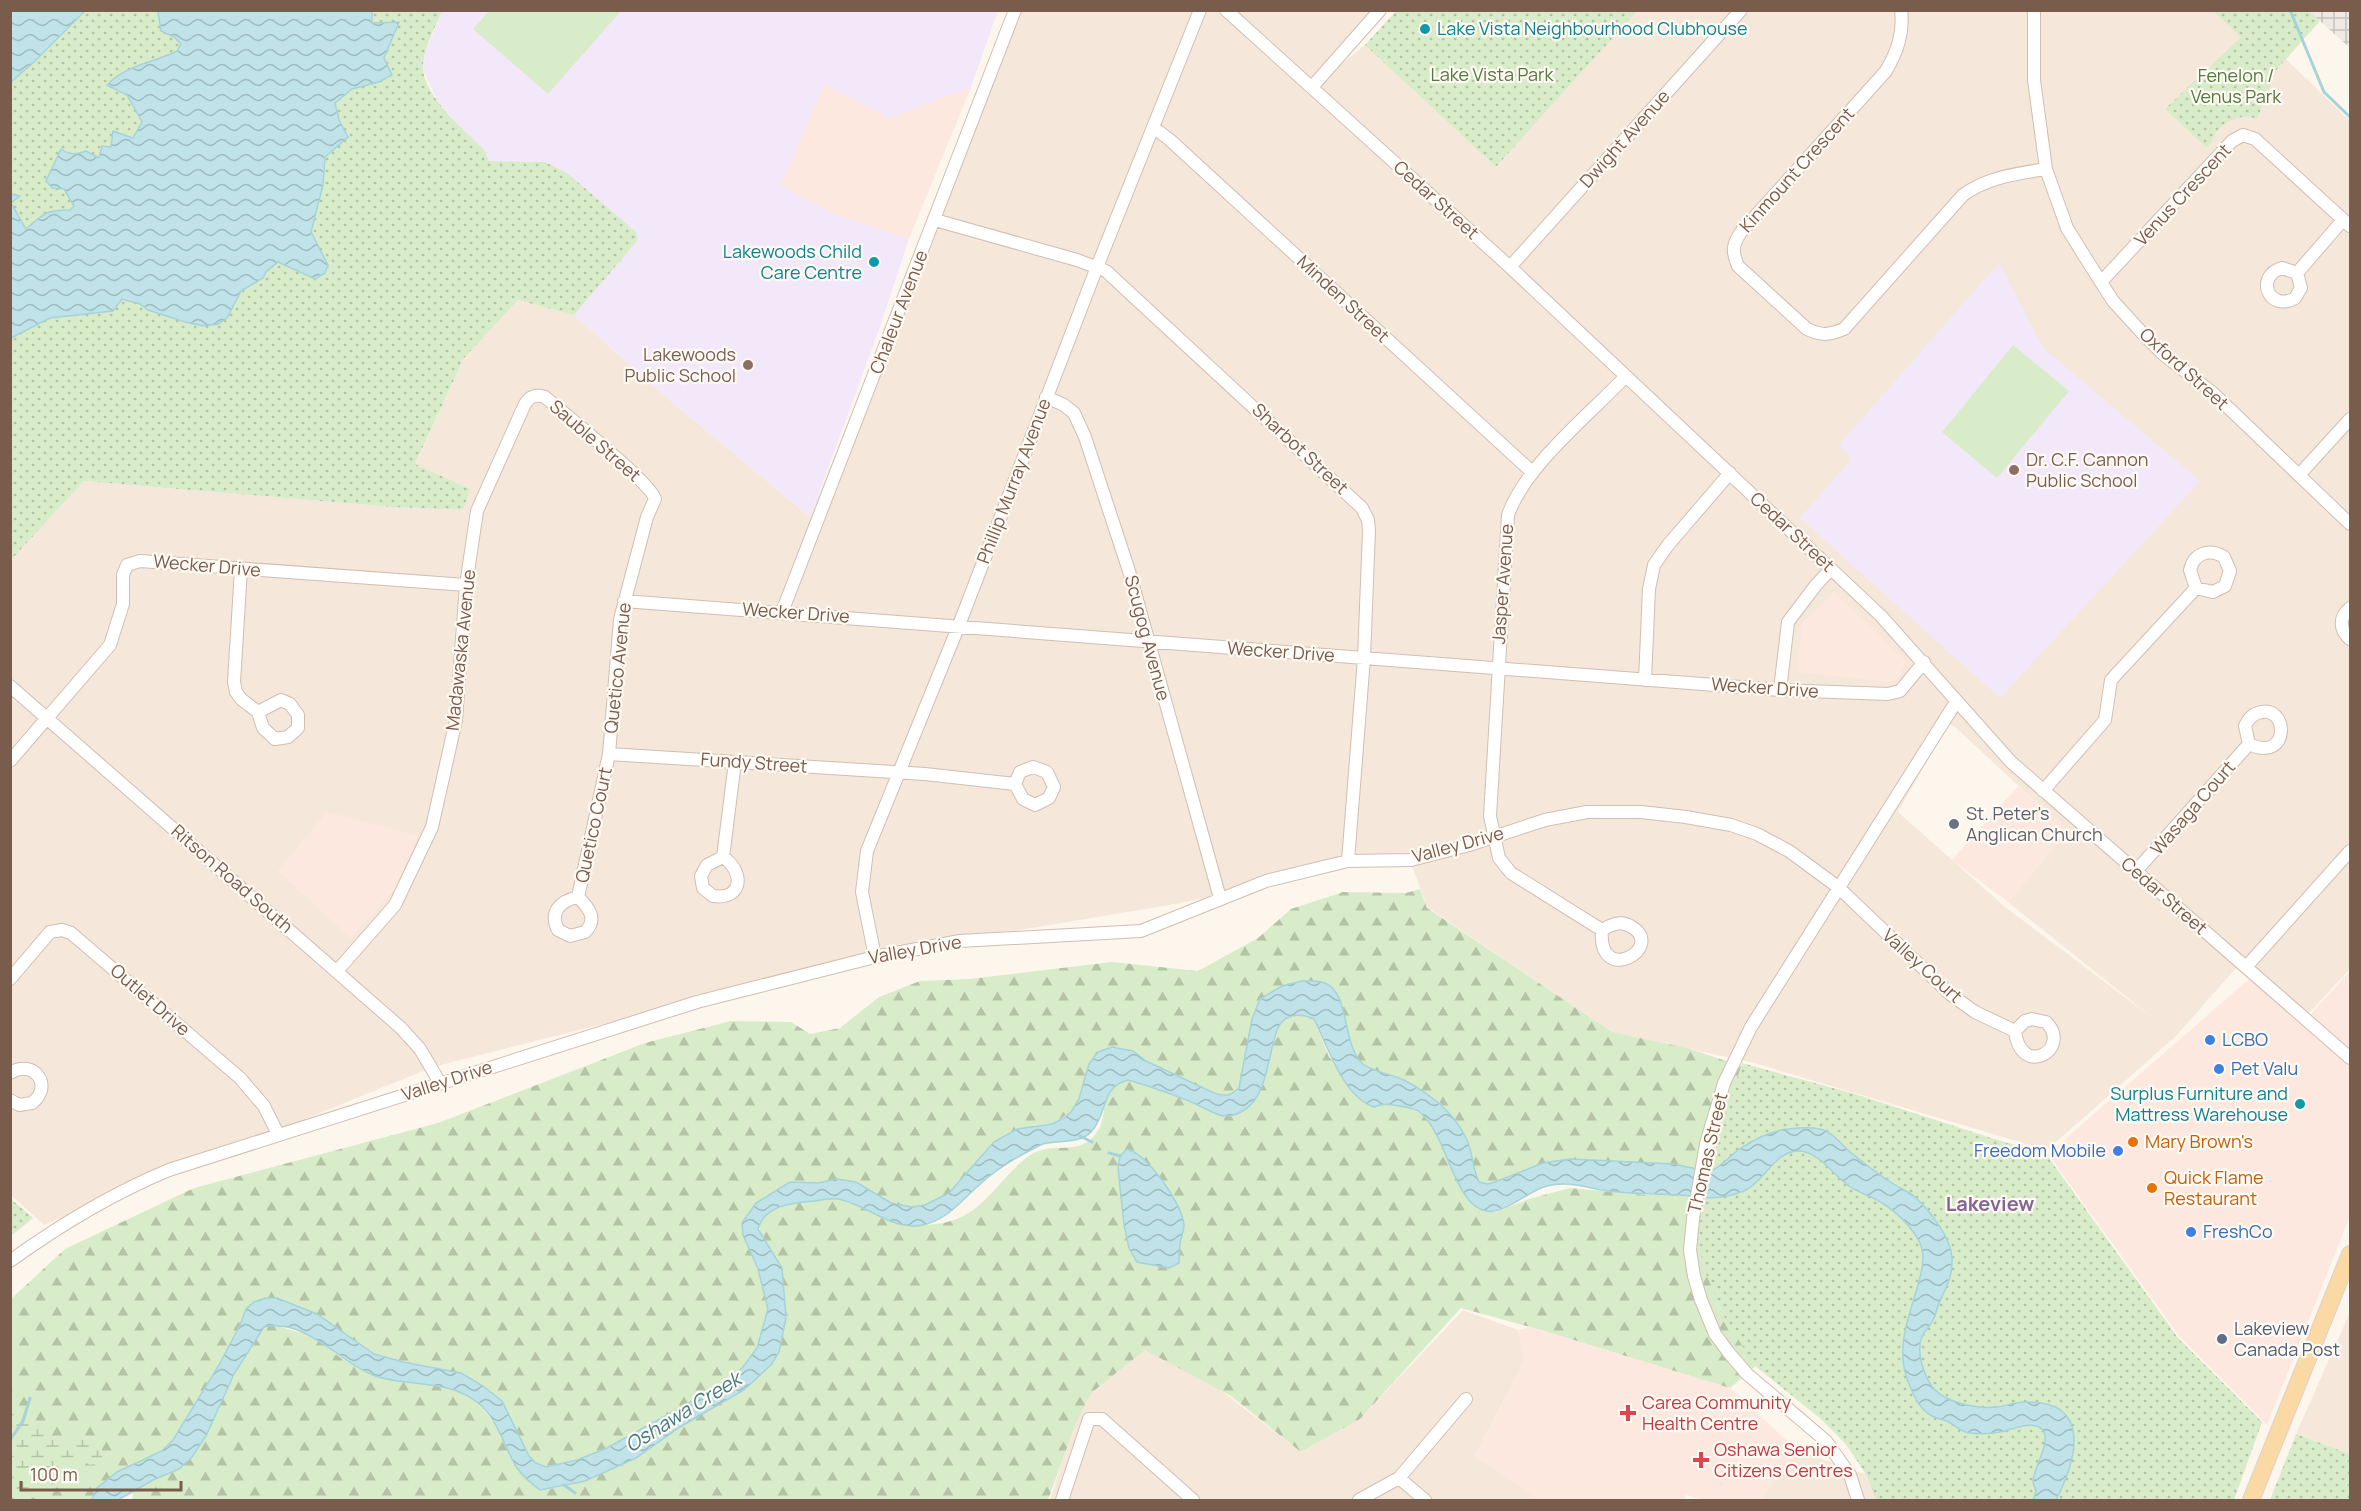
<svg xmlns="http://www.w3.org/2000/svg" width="2361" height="1511" viewBox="0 0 2361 1511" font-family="Manrope,sans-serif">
<defs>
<pattern id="industrial-grid" width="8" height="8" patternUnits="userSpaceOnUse" patternTransform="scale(1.5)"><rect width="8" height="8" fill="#efe9e4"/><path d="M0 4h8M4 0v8" fill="none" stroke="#c7c0bb"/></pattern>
<pattern id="forest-firs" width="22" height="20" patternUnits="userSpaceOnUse" patternTransform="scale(1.5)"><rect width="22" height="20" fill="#d8ecc9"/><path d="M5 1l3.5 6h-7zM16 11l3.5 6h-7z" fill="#b4c2a5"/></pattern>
<pattern id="wetland-marsh" width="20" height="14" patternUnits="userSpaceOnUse" patternTransform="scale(1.5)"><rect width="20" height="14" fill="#d8ecc9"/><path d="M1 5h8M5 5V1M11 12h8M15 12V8" fill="none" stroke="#b4c2a5"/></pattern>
<pattern id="park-dots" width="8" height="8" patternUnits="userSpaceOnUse" patternTransform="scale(1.5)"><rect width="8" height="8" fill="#d8ecc9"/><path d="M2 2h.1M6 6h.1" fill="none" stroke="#b4c2a5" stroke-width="1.8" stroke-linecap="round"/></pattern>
<pattern id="water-waves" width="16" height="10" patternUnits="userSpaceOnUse" patternTransform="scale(1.5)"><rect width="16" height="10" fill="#bfe3e8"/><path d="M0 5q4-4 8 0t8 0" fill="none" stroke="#a0bbbe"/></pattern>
</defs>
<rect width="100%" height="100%" fill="#fdf6ec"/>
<path fill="#f5e8da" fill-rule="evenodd" d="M1016 11H1380L1316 84 1365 45 1496 167 1637 11H2227L2291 64 2350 121V969L2306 1016 2236 968 2176 1036 2047 1150 1754 1063 1612 1032 1427 907 1408 854 1175 904 888 952 433 1067 44 1225 11 1195V560L84 481 393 507 463 510 470 489 415 465 464 358 518 300 574 315 673 403 810 517ZM1948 724 1955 727 2067 831 2008 902 2154 1019 2005 907 1898 812Z
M1463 1310 1518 1330 1525 1359 1475 1456 1540 1500H1050L1083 1396 1145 1332 1301 1452 1360 1419Z
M2350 1312V1454L2296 1434Z
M1797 1450 1938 1500H1760Z"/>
<path fill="#fde8e0" d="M824 84 889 118 971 87 909 239 831 213 781 185Z
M1834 591 1907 662 1896 680 1889 682 1797 672 1802 624Z
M2018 786 2068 831 2008 902 1952 860Z
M327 812 418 836 394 889 351 938 278 871Z
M2350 971V1216L2267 1425 2179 1336 2048 1154 2249 979 2303 1023Z
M1530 1327 1730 1388 1797 1450 1760 1500H1705L1686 1495 1683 1500H1540L1475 1456 1525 1359 1518 1330Z"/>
<path fill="url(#industrial-grid)" d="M2309 11H2350V48L2320 21Z"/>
<path fill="#f3e8fa" d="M442 11H998L971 87 889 118 824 84 781 185 831 213 909 239 880 327 810 517 673 403 574 315 638 240 545 162 489 161 437 100 423 70 425 53Z
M1999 263 2043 348 2200 481 2000 698 1800 518 1852 459 1839 445Z"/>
<path fill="#d8ecc9" d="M490 10H621V11L548 94 473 29Z
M2013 345 2069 391 1997 478 1942 432Z"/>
<path fill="url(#forest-firs)" d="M1420 889 1427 908 1612 1032 1687 1048 1759 1072 2046 1154 2178 1338 2262 1422 2235 1490 1710 1172 1674 1164 1570 1159 1543 1163 1495 1182 1488 1184 1478 1182C1470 1163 1460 1124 1447 1110 1434 1095 1415 1086 1398 1077 1386 1071 1369 1073 1361 1062 1344 1041 1345 1012 1334 989L1252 1019 1239 1088C1230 1096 1226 1097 1214 1093L1146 1061 1133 1051 1098 1052 1089 1064 1079 1099 1071 1112 1052 1124 1035 1125 994 1142 949 1193 925 1205 912 1207 891 1203 856 1183 837 1179 818 1183 790 1182 743 1235C751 1254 767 1289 768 1309 768 1329 756 1353 743 1367 718 1394 584 1467 548 1466 540 1466 535 1462 529 1456L502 1401 483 1386 461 1373 403 1362 374 1354 317 1314 277 1298 246 1309 240 1325 219 1366 173 1440 162 1451 117 1472 97 1488 92 1500H11V1299L65 1249 194 1188 438 1123 645 1043 731 1021 791 1022 810 1034 840 1028 879 997 920 981 969 979 1112 962 1198 971 1258 938 1291 909 1343 892 1406 893Z
M1304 1014 1314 1019 1329 1057 1374 1107C1390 1099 1414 1107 1427 1119L1485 1211 1496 1212 1529 1199 1570 1188 1646 1195H1679L1705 1199 1799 1151 1876 1500C1860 1440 1802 1403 1756 1366L1730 1388 1541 1330 1461 1308 1360 1419 1301 1452 1231 1396 1145 1350 1091 1393 1075 1425 1048 1500H132L133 1492 153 1480 179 1469 192 1457 206 1436 234 1374 264 1327 273 1325 313 1336 341 1358 403 1382 439 1386 459 1392 478 1402 495 1425 518 1469 540 1490C574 1486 606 1474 636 1458 652 1449 666 1436 682 1426 719 1404 755 1390 779 1352L762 1237C748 1207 795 1203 815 1201 822 1200 830 1198 837 1199 853 1201 865 1210 879 1217 896 1225 918 1226 937 1224 982 1218 994 1184 1026 1158 1049 1140 1072 1155 1090 1140 1108 1123 1100 1112 1108 1095 1111 1087 1119 1079 1128 1080 1133 1080 1140 1084 1145 1085 1172 1094 1197 1104 1221 1116 1231 1111 1248 1106 1255 1098 1271 1079 1269 1037 1282 1022 1288 1016 1296 1015 1304 1014Z"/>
<path fill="url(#wetland-marsh)" d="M25 1406C45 1433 54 1448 90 1438L100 1443 103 1455 99 1463 90 1465 79 1459 59 1481 37 1492 34 1500H11V1415Z"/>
<path fill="url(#park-dots)" d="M85 11H442C435 28 423 49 423 69 425 98 466 131 485 151L489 161 545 162 567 173 636 232 638 240 574 315 518 300 464 358 415 464 470 489 463 510 393 507 84 481 11 560V82L34 62Z
M1396 11V10L1637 11 1496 167 1365 45Z
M2213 11H2309L2320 21 2277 69 2257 119C2243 114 2227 119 2217 131 2213 136 2212 142 2207 148L2165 109 2241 37Z
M1742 1063 1855 1094 2047 1156 2178 1338 2262 1422 2234 1500H1876L1870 1480 1845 1443 1821 1419 1755 1366 1726 1320 1703 1267 1698 1232 1716 1144Z
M11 1199 33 1218 11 1236Z
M2296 1434 2350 1454V1500H2270Z"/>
<path fill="url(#water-waves)" stroke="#a5d3da" stroke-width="1.5" d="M11 10H85V11L34 62 11 82Z
M372 11V23L399 22 384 58 392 75 379 82 352 89 335 103 339 120 348 137 325 157 323 185 311 232 328 265 325 273 315 279 278 262 266 272 263 278 241 291 227 318 218 324 204 326 185 322 148 310 140 304 122 299 113 311 50 318 11 338V194L20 196 11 203 26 229C44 213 46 210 70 210L74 206 64 189 52 188 46 181 61 149C70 155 76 155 86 151L99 158 102 146 111 147 113 131 133 138 142 122 127 95 107 85C126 65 153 63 177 51L181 44 174 37 161 31 158 11Z
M1302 981C1309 981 1318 980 1325 983 1350 993 1342 1044 1362 1063 1369 1071 1392 1074 1404 1080 1430 1094 1453 1111 1466 1138 1473 1151 1472 1168 1479 1182L1488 1184 1495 1182 1543 1163 1570 1159 1674 1164 1710 1172C1721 1166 1728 1158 1738 1150 1751 1141 1772 1130 1788 1129 1797 1128 1811 1127 1820 1129 1831 1131 1840 1143 1848 1150 1862 1162 1877 1173 1892 1183 1899 1188 1908 1191 1915 1197 1930 1211 1951 1237 1952 1258 1953 1275 1947 1286 1940 1301 1937 1306 1937 1312 1934 1318 1931 1325 1925 1330 1922 1337 1916 1350 1923 1373 1931 1385 1943 1403 1977 1409 1997 1407 2006 1406 2015 1402 2024 1402 2093 1400 2077 1459 2056 1500H2033L2036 1492C2036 1490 2033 1483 2033 1482 2033 1469 2050 1444 2044 1432 2036 1418 2012 1430 2000 1432 1990 1434 1979 1434 1969 1433 1959 1431 1955 1425 1947 1421 1942 1419 1937 1419 1932 1416 1920 1410 1914 1396 1909 1384 1886 1332 1935 1276 1920 1243 1912 1227 1897 1212 1882 1203 1871 1196 1859 1193 1849 1186 1834 1176 1820 1152 1799 1151 1776 1150 1765 1180 1746 1190 1739 1193 1729 1196 1722 1197 1707 1199 1695 1197 1681 1195 1655 1193 1629 1195 1603 1190 1584 1187 1567 1181 1547 1186 1529 1190 1504 1215 1486 1211 1452 1204 1448 1132 1418 1111 1413 1108 1405 1107 1399 1106 1389 1104 1382 1103 1374 1107 1342 1096 1328 1046 1314 1019 1301 1013 1285 1013 1278 1028 1266 1055 1270 1105 1233 1115 1229 1116 1223 1116 1219 1115 1209 1111 1199 1105 1189 1101 1169 1093 1149 1086 1128 1080 1100 1087 1108 1114 1091 1132 1080 1144 1057 1140 1043 1144 1037 1146 1032 1150 1027 1152 1010 1161 992 1173 978 1186 960 1202 948 1219 923 1225 892 1232 866 1203 837 1199 830 1198 822 1200 815 1201 794 1203 765 1204 758 1229L782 1268 786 1318 779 1352 771 1365 744 1390 680 1427 636 1458 585 1481 540 1490C532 1484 523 1477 517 1468 504 1447 497 1417 477 1402 447 1379 408 1387 375 1376 338 1362 307 1318 264 1327L234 1374 206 1436 192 1457 179 1469 153 1480 118 1500H92L97 1488 117 1472 162 1451 173 1440 219 1365 240 1325 246 1309 254 1302 265 1298H277L317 1314 374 1354 403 1362 461 1373 483 1386 502 1401 529 1456 536 1463 546 1467 577 1460 605 1449 722 1385 743 1367 757 1348 768 1309 758 1269 743 1235 742 1223 756 1203 790 1182 818 1183 837 1179 856 1182 891 1203 912 1207 925 1205 949 1193 994 1142 1017 1129 1052 1124 1064 1118 1071 1112 1079 1099 1089 1064 1098 1052 1112 1047 1133 1051 1146 1061 1214 1093C1226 1097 1230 1096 1239 1088L1252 1019 1260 999 1282 986Z
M1127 1149C1148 1155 1182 1203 1184 1225 1184 1231 1182 1234 1181 1239 1179 1247 1179 1255 1179 1263L1169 1268 1137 1262 1129 1248 1124 1225 1118 1168 1120 1156Z"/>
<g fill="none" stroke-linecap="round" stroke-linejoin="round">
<path stroke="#a5d3da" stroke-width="3" d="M2290 10 2324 92 2350 117
M1080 1136 1092 1142
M1109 1153 1120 1156
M10 1440 23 1421 30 1398
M564 1485 575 1493"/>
<g stroke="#d1beb0" stroke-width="14">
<path id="minor" d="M1226 10 1510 267 1881 616 2011 762 2350 1058
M1901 10C1904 33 1897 52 1886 71L1741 232C1732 245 1732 252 1738 266L1807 329C1822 336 1829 335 1844 329L1963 195C1988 177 2016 174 2046 169
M2034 10V80L2046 169 2067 228 2085 257 2113 301 2144 335 2163 354 2214 394 2350 524
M1312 87 1380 10
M1153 127 1170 140 1532 472
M935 220 1077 260 1106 271 1362 508 1368 520 1369 531 1364 658 1348 861
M1510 267 1741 10
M2297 273 2282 268C2254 276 2269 313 2295 298L2301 288 2297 273 2343 220
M2101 282 2232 141 2243 135 2255 139 2350 226
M1046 397 1064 405 1074 413 1085 437 1129 571 1220 898
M2299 475 2350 419
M241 569 234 682 236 692 241 699 258 712 263 728 275 739 288 737 298 728V715L290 704 281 700 258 712
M624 601 1780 690 1888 694 1900 691 1924 662
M2350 608C2339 617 2339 630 2350 639
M782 612 1015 10
M1645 680 1649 589 1654 565 1668 545 1730 473
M10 686 401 1028 420 1049 440 1083
M1780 690 1788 622 1816 585 1831 569
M609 754 925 774 1015 784 1023 799 1035 805 1049 798 1054 787 1047 772 1033 767 1020 772 1015 784
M10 761 110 645 123 604V575L127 565 140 561 466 585
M2043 791 2105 720 2111 680 2196 588 2213 592 2225 586 2230 571 2224 557C2209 548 2194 553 2190 570L2196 588
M723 857C744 871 744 900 713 896L703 888 701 876 707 865 723 857 735 762
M2136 871 2249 744 2245 726C2248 720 2251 715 2258 713 2289 702 2291 764 2249 744
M1602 930C1612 924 1621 920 1632 927 1666 948 1597 987 1602 930L1511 873 1499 858 1490 816 1508 515C1525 466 1589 415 1625 377
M875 957 862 892 867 851 959 625 1097 267 1200 10
M2246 967 2350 851
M337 971 395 905 432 827 456 720 466 585 477 511 524 406C529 396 535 394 545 397 562 412 652 484 655 499L647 517 620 619 609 754 578 897C560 901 549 912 558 930L570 936 585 932C598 919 589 908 578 897
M10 979 50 932 62 930 71 933 240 1078 264 1106 278 1134
M2032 1019 2046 1022C2073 1048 2021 1080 2015 1031L2025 1021Z
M10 1073C34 1058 54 1086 32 1103L19 1105 10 1100
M10 1261C60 1225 111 1194 169 1170L697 1002 875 957 960 941 1141 931 1266 881 1348 861 1411 860 1469 845 1545 820 1587 812H1641L1686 817 1731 825 1757 834 1789 851 1838 887 1950 994 1975 1012 2015 1031
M1399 1478 1425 1500
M1062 1500 1089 1419H1102L1193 1500
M1359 1500 1399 1478 1466 1399
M1858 1500 1850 1475 1826 1441 1747 1374 1729 1353 1715 1334 1701 1300 1694 1276 1690 1250 1693 1219 1706 1144 1724 1083 1751 1027 1956 702"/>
</g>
<g stroke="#dad1cd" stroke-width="18">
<path id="major" d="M2251 1500 2350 1254"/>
</g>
<use href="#minor" stroke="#fff" stroke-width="12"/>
<use href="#major" stroke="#fbd9a5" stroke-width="16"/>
</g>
<g fill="#0f9aa8" stroke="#fffaf3" stroke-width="2">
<circle cx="1425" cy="29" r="6"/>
<circle cx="874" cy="262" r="6"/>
<circle cx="2300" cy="1104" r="6"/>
</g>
<g fill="#8d6e63" stroke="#fffaf3" stroke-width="2">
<circle cx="748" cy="365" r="6"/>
<circle cx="2014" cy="470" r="6"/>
</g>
<circle fill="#6b7280" stroke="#fffaf3" stroke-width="2" cx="1954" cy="824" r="6"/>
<g fill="#3f7fe0" stroke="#fffaf3" stroke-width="2">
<circle cx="2210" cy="1040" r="6"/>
<circle cx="2219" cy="1069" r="6"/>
<circle cx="2118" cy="1151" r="6"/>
<circle cx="2191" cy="1232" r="6"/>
</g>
<g fill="#e8710a" stroke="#fffaf3" stroke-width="2">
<circle cx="2133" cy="1142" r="6"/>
<circle cx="2152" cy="1188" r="6"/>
</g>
<circle fill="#5c6f8a" stroke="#fffaf3" stroke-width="2" cx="2222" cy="1339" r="6"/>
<g fill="#e0444e" stroke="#fffaf3" stroke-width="2">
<path d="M1625 1404h6v6h6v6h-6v6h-6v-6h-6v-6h6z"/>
<path d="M1698 1451h6v6h6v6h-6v6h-6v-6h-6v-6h6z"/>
</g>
<g text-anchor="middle" stroke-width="4.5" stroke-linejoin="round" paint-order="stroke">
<g font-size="18" fill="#0d838f" stroke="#fffaf3" text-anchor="end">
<text x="1437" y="35" text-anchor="start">Lake Vista Neighbourhood Clubhouse</text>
<text x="862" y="258">Lakewoods Child<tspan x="862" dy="21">Care Centre</tspan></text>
<text x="2288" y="1100">Surplus Furniture and<tspan x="2288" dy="21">Mattress Warehouse</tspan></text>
</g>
<g font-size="18" fill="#537a41" stroke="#fffaf3">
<text x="1492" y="81">Lake Vista Park</text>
<text x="2236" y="82">Fenelon /<tspan x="2236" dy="21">Venus Park</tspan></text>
</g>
<g font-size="18" fill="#7a5c4d" stroke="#fffaf3">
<text transform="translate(1625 139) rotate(-48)" y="6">Dwight Avenue</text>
<text transform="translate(1797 170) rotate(-48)" y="6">Kinmount Crescent</text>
<text transform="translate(2183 195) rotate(-47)" y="6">Venus Crescent</text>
<text transform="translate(1436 200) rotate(42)" y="6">Cedar Street</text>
<text transform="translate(1343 299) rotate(43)" y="6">Minden Street</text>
<text transform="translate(899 312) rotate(-69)" y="6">Chaleur Avenue</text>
<text transform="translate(2184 369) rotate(42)" y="6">Oxford Street</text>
<text transform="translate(595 441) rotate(41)" y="6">Sauble Street</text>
<text transform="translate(1300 449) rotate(43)" y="6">Sharbot Street</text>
<text transform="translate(1014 481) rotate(-69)" y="6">Phillip Murray Avenue</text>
<text transform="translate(1792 532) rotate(43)" y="6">Cedar Street</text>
<text transform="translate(207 566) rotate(5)" y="6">Wecker Drive</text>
<text transform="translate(1503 584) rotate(-86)" y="6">Jasper Avenue</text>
<text transform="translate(796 613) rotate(4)" y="6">Wecker Drive</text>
<text transform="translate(1147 638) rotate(75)" y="6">Scugog Avenue</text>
<text transform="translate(461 650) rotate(-84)" y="6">Madawaska Avenue</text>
<text transform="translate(1281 652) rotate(4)" y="6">Wecker Drive</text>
<text transform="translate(618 668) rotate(-84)" y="6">Quetico Avenue</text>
<text transform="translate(1765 688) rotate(4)" y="6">Wecker Drive</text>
<text transform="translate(754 763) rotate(4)" y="6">Fundy Street</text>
<text transform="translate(2193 808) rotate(-49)" y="6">Wasaga Court</text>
<text transform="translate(594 825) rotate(-78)" y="6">Quetico Court</text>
<text transform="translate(1458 845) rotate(-15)" y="6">Valley Drive</text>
<text transform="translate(232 879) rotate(41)" y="6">Ritson Road South</text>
<text transform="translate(2164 896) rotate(41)" y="6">Cedar Street</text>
<text transform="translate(915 950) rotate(-10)" y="6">Valley Drive</text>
<text transform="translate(1922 966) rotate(42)" y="6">Valley Court</text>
<text transform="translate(150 1000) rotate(41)" y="6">Outlet Drive</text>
<text transform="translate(447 1081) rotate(-18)" y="6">Valley Drive</text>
<text transform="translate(1708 1153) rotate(-77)" y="6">Thomas Street</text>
</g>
<g font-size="18" fill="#785e54" stroke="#fffaf3" text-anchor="end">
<text x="736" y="361">Lakewoods<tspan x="736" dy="21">Public School</tspan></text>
<text x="2026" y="466" text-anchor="start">Dr. C.F. Cannon<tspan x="2026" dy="21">Public School</tspan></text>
</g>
<g font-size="18" fill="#5b616d" stroke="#fffaf3" text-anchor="start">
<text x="1966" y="820">St. Peter's<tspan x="1966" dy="21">Anglican Church</tspan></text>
</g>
<g font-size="18" fill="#366cbe" stroke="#fffaf3" text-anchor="start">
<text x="2222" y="1046">LCBO</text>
<text x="2231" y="1075">Pet Valu</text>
<text x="2106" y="1157" text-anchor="end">Freedom Mobile</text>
<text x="2203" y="1238">FreshCo</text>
</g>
<g font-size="18" fill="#c56008" stroke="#fffaf3" text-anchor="start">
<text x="2145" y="1148">Mary Brown's</text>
<text x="2164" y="1184">Quick Flame<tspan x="2164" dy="21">Restaurant</tspan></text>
</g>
<g font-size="18" fill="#4e5e75" stroke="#fffaf3" text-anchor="start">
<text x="2234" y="1335">Lakeview<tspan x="2234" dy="21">Canada Post</tspan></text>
</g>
<g font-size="18" fill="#be3a42" stroke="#fffaf3" text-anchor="start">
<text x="1642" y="1409">Carea Community<tspan x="1642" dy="21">Health Centre</tspan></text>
<text x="1714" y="1456">Oshawa Senior<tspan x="1714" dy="21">Citizens Centres</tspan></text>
</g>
<g font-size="20" font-weight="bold" fill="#846695" stroke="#fffaf3">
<text x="1990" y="1211">Lakeview</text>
</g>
<g font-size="20" font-style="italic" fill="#437c86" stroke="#fffaf3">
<text transform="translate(683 1412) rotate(-32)" y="7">Oshawa Creek</text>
</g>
</g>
<rect width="2361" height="1511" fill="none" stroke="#7a5c4d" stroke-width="24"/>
<path d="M21 1481v9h160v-9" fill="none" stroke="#7a5c4d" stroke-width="3"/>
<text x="30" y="1481" font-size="18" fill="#7a5c4d" stroke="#fffaf3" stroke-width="4.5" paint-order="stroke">100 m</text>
</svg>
